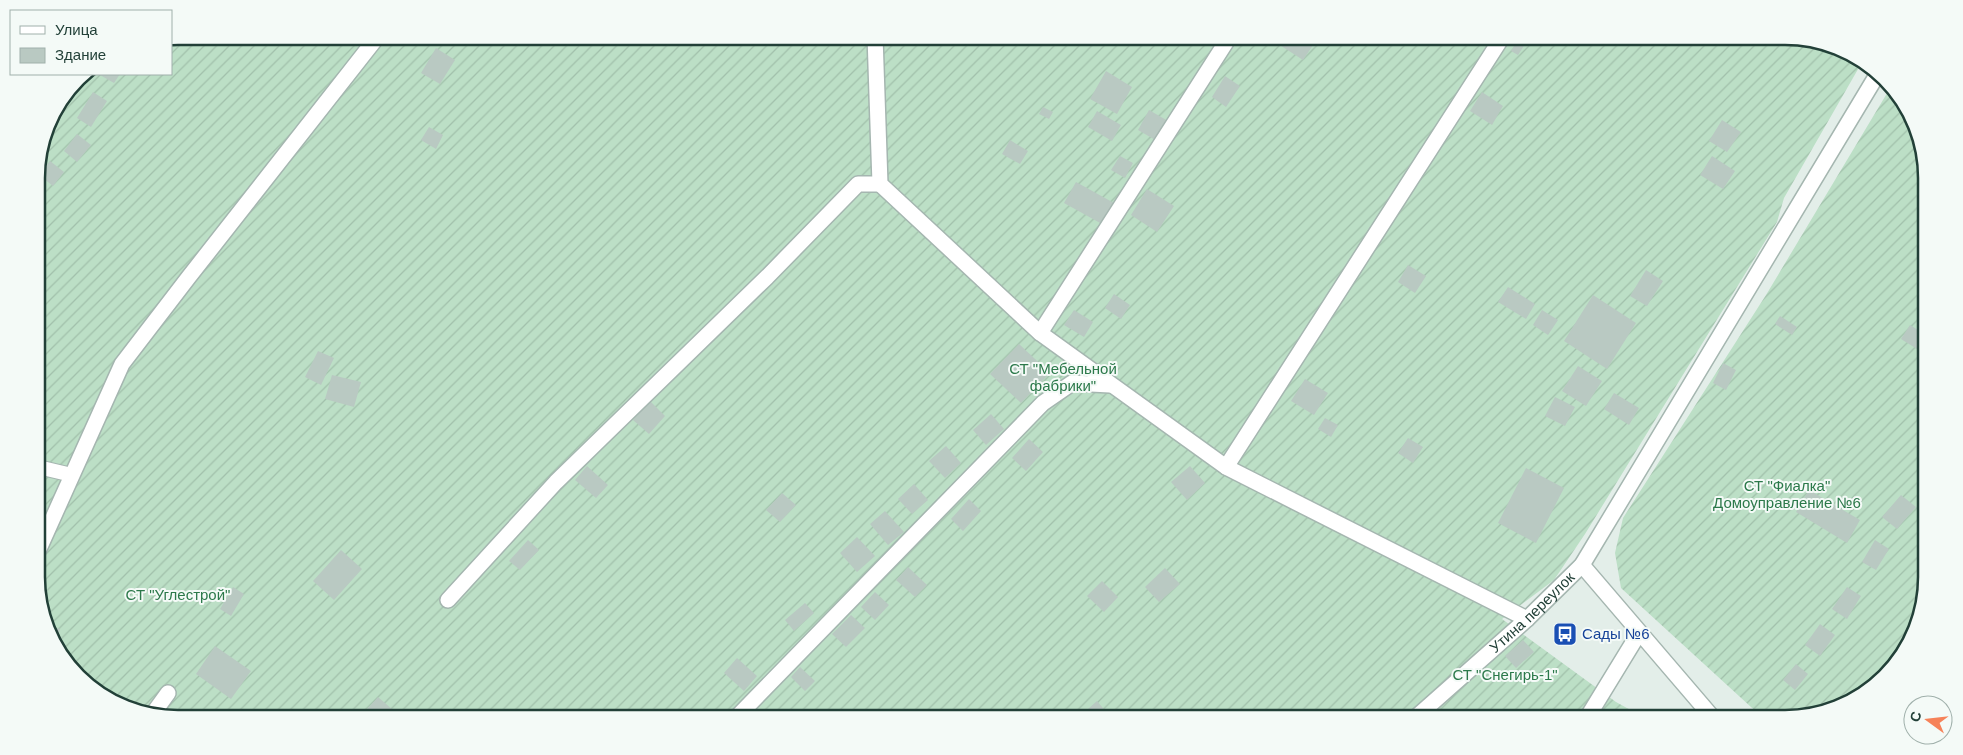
<svg xmlns="http://www.w3.org/2000/svg" width="1963" height="755" viewBox="0 0 1963 755" font-family="Helvetica,sans-serif">
<defs>
<pattern id="garden-furrows" width="10" height="10" patternUnits="userSpaceOnUse" patternTransform="scale(1.25)"><rect width="10" height="10" fill="#bcdfc6"/><path d="M-1 1l2-2M0 10L10 0M9 11l2-2" fill="none" stroke="#a1c0ab"/></pattern>
</defs>
<rect width="100%" height="100%" fill="#e3eee9"/>
<path fill="url(#garden-furrows)" d="M178 36H1785L1830 44 1861 64 1784 198 1777 222 1585 534 1554 580 1502 619 1616 702 1645 718 178 719 133 711 72 671 39 604 37 168 51 115 83 74H171V38Z
M1892 85 1925 159 1927 577 1919 622 1872 689 1794 718H1763L1621 588 1615 553 1623 518 1766 295Z"/>
<path fill="#b9c9c2" d="M1201 36H1221L1216 45Z
M1274 36H1319L1303 60 1272 40Z
M1520 36 1527 41 1518 55 1511 51Z
M436 48 455 60 440 84 421 73Z
M1106 71 1132 87 1117 114 1090 99Z
M101 74H120L114 83 100 75Z
M1225 76 1240 86 1226 107 1212 97Z
M93 92 107 101 91 127 77 118Z
M1482 92 1503 106 1492 125 1470 111Z
M1043 107 1053 112 1049 119 1039 114Z
M1149 110 1168 121 1157 141 1138 130Z
M1097 111 1121 125 1112 141 1088 127Z
M1722 120 1741 132 1727 152 1709 141Z
M429 127 443 135 436 149 421 140Z
M77 134 91 145 77 162 64 151Z
M1010 140 1028 151 1020 164 1002 154Z
M1120 156 1133 163 1125 178 1111 170Z
M1712 156 1735 171 1723 189 1700 175Z
M50 161 64 172 53 186 39 175Z
M1076 182 1114 203 1102 224 1064 203Z
M1147 189 1174 206 1157 232 1131 215Z
M1408 265 1426 276 1415 293 1398 282Z
M1646 270 1663 281 1647 306 1630 296Z
M1508 287 1535 304 1526 319 1498 302Z
M1114 294 1130 305 1121 319 1105 308Z
M1593 295 1636 323 1607 369 1564 341Z
M1926 298V318L1917 313Z
M1074 310 1093 322 1084 337 1064 325Z
M1542 310 1558 320 1548 335 1533 325Z
M1780 316 1797 327 1792 335 1775 324Z
M1910 325 1926 335 1917 349 1901 339Z
M1019 344 1050 373 1021 403 990 374Z
M318 351 334 358 321 385 305 377Z
M1723 363 1736 370 1726 390 1713 383Z
M1578 366 1602 381 1586 406 1562 391Z
M332 375 361 382 354 407 325 399Z
M1305 379 1328 393 1314 415 1291 401Z
M1614 393 1639 408 1629 425 1604 409Z
M1555 397 1575 407 1565 426 1545 416Z
M650 401 665 416 649 434 633 420Z
M991 414 1004 429 986 445 973 430Z
M1325 418 1338 425 1331 437 1318 429Z
M1408 438 1423 447 1413 463 1398 453Z
M1029 439 1043 452 1026 471 1012 458Z
M946 446 961 463 945 478 929 461Z
M587 466 608 485 596 498 575 480Z
M1190 466 1205 483 1187 500 1171 482Z
M1526 468 1564 488 1536 543 1498 523Z
M914 484 928 500 912 514 898 499Z
M1809 490 1860 520 1847 543 1796 512Z
M782 493 796 505 780 522 766 510Z
M1901 495 1916 507 1897 529 1882 517Z
M969 499 981 511 963 531 951 519Z
M885 511 904 532 888 545 870 524Z
M857 537 875 556 857 572 840 553Z
M528 540 539 550 520 570 509 561Z
M1875 540 1889 549 1876 570 1862 562Z
M341 550 362 569 334 600 313 581Z
M908 567 927 585 915 597 896 580Z
M1165 568 1180 584 1159 602 1145 587Z
M1102 581 1118 597 1104 612 1087 596Z
M233 587 244 594 231 616 220 609Z
M1847 587 1861 596 1847 619 1832 609Z
M875 592 889 605 875 620 861 607Z
M805 603 814 613 794 631 785 620Z
M851 615 865 628 846 647 832 634Z
M1820 624 1835 635 1820 656 1805 645Z
M49 626 60 629 57 640Z
M1523 640 1534 652 1516 668 1505 656Z
M215 646 251 671 231 699 196 674Z
M737 658 757 676 744 691 724 673Z
M1796 664 1808 674 1795 690 1783 680Z
M800 667 815 681 805 691 791 677Z
M378 697 393 710 385 719H358Z
M1097 701 1108 714 1103 719H1083L1080 716Z
M306 709 317 719H297Z"/>
<g fill="none" stroke-linecap="round" stroke-linejoin="round">
<g stroke="#a5b6b0" stroke-width="16">
<path id="lane" d="M50 118 57 107
M38 467 72 475"/>
</g>
<g stroke="#a5b6b0" stroke-width="18">
<g id="street">
<path d="M875 36 880 184 1040 333 1226 467 1527 619"/>
<path d="M1040 333 1230 36"/>
<path d="M1226 467 1503 36"/>
<path d="M39 549 122 364 188 278 378 36"/>
<path d="M1582 565 1713 718"/>
<path d="M448 600 556 482 767 277 858 184H880"/>
<path d="M152 715 168 693"/>
<path d="M1587 718 1639 633"/>
<path d="M735 719 1043 403 1072 383 1110 385"/>
<path id="s1" d="M1414 719 1527 619 1582 565 1877 75"/>
</g>
</g>
<use href="#lane" stroke="#fff" stroke-width="14"/>
<use href="#street" stroke="#fff" stroke-width="15"/>
</g>
<defs>
<g id="bus-square" transform="scale(1.25)"><rect x="-9" y="-9" width="18" height="18" rx="4" fill="#1a4fb4" stroke="#f4faf7"/><path d="M-5-6H5V4H4V6H2V4H-2V6H-4V4H-5ZM-3.5-4V0h7V-4ZM-3.5 1.2v1.5H-2V1.2ZM2 1.2v1.5H3.5V1.2Z" fill="#fff"/></g>
</defs>
<g fill-rule="evenodd">
<use href="#bus-square" x="1565" y="634"/>
</g>
<g text-anchor="middle" stroke-width="4" stroke-linejoin="round" paint-order="stroke">
<g font-size="15" fill="#2b794a" stroke="#f4faf7">
<text x="1063" y="374">СТ "Мебельной<tspan x="1063" dy="17">фабрики"</tspan></text>
<text x="1787" y="491">СТ "Фиалка"<tspan x="1787" dy="17">Домоуправление №6</tspan></text>
<text x="178" y="600">СТ "Углестрой"</text>
<text x="1505" y="680">СТ "Снегирь-1"</text>
</g>
<g font-size="15" fill="#224038" stroke="#f4faf7">
<text dy="5" stroke="none"><textPath href="#s1" startOffset="159">Утина переулок</textPath></text>
</g>
<g font-size="15" fill="#164399" stroke="#f4faf7" text-anchor="start">
<text x="1582" y="639">Сады №6</text>
</g>
</g>
<path d="M0 0H1963V755H0ZM178 45H1785A133 133 0 0 1 1918 178V577A133 133 0 0 1 1785 710H178A133 133 0 0 1 45 577V178A133 133 0 0 1 178 45Z" fill="#f4faf7" fill-rule="evenodd"/>
<path fill="none" stroke="#224038" stroke-width="2.5" d="M178 45H1785A133 133 0 0 1 1918 178V577A133 133 0 0 1 1785 710H178A133 133 0 0 1 45 577V178A133 133 0 0 1 178 45Z"/>
<rect x="10" y="10" width="162" height="65" fill="#f4faf7" stroke="#a0b0ab"/>
<rect x="20" y="26" width="25" height="8" fill="#ffffff" stroke="#a0b0ab"/>
<text x="55" y="35" font-size="15" fill="#224038">Улица</text>
<rect x="20" y="48" width="25" height="15" fill="#b9c9c2" stroke="#a0b0ab"/>
<text x="55" y="60" font-size="15" fill="#224038">Здание</text>
<g transform="translate(1928 720) rotate(285)"><circle r="24" fill="#f4faf7" stroke="#a0b0ab"/>
<path d="M0-4L9 19L0 12L-9 19Z" fill="#f68259"/>
<text y="-8" font-size="14" font-weight="bold" text-anchor="middle" fill="#224038">С</text>
</g>
</svg>
